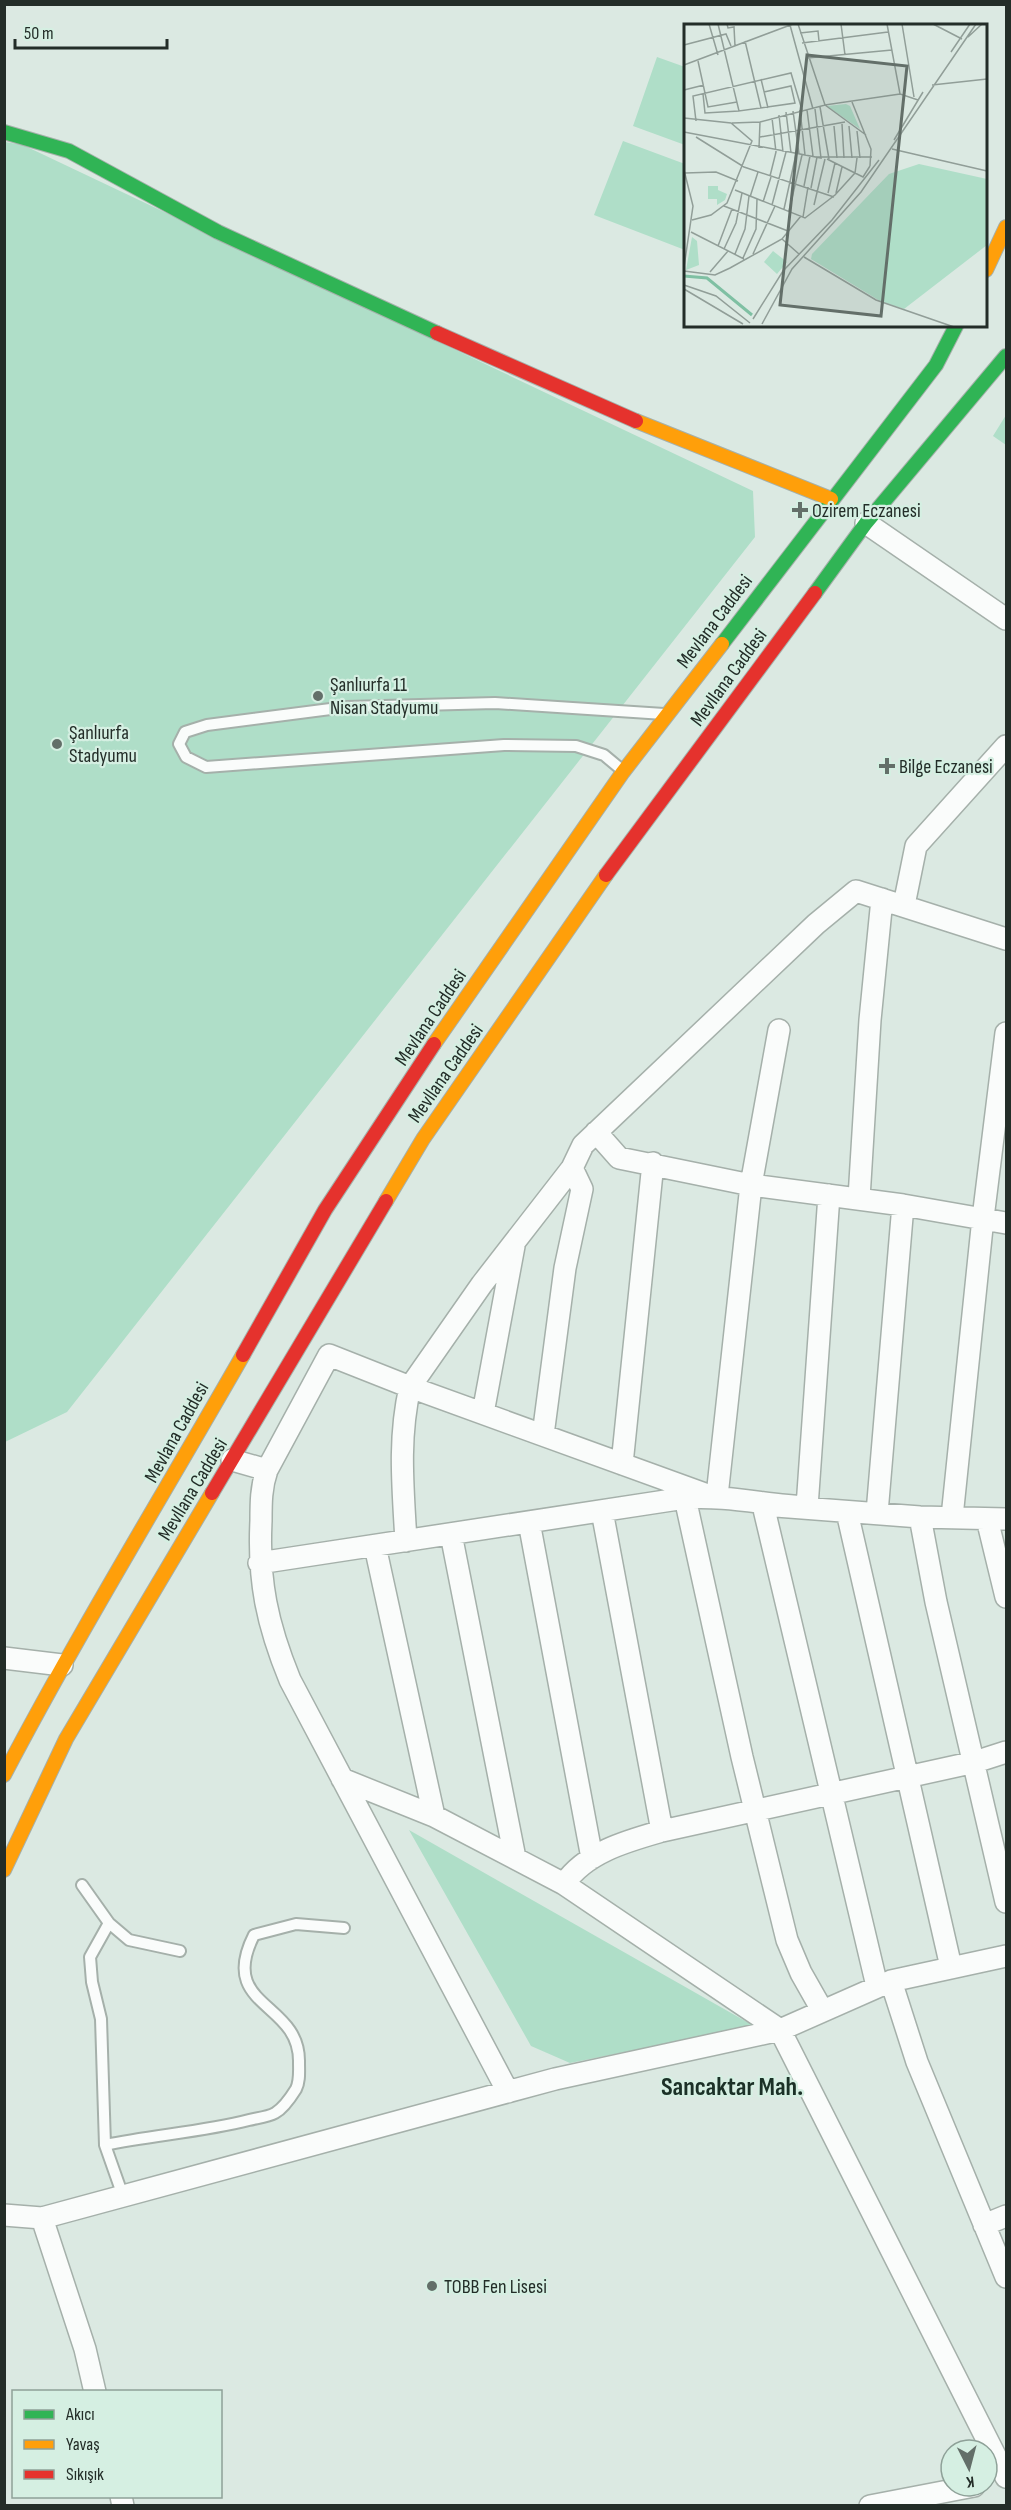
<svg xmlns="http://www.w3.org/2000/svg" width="1011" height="2510" viewBox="0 0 1011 2510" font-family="'Sofia Sans Condensed',sans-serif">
<rect width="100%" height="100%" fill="#dbe9e2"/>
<path fill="#afdec8" d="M657 57 685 67V145L633 126Z
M623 141 685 164V250L594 215Z
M5 142 23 145 753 491 755 537 67 1412 5 1442Z
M1006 415V445L993 436Z
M409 1830 754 2026 570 2063 531 2046Z"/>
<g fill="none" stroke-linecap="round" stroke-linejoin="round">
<g stroke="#a5b0aa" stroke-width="14">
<path id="lane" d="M622 770 604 755 576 746 504 745 206 767 186 757 179 744 185 732 207 725 346 707 495 703 664 714
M82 1885 109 1923 129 1940 180 1951
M109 1923 90 1957 92 1982 101 2019 105 2145 123 2196
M105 2145C153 2135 202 2132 249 2120 257 2118 268 2117 275 2113 284 2108 291 2097 296 2089 300 2081 299 2072 299 2062 300 2001 217 2008 254 1935L296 1924 344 1928"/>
</g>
<g stroke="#a5b0aa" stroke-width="24">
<path id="street" d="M866 523 1006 619
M904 905 916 846 1006 746
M596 1132 619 1158 751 1185 903 1205 1006 1223
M859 1198 870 1020 882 899
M483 1413 514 1246
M543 1435 565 1268 582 1189 572 1168
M232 1460 267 1470C261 1487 261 1503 261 1521 258 1581 267 1624 290 1680L508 2092
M622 1464 653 1163
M267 1470 329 1355 410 1387 482 1284 572 1168 583 1145 816 924 856 891 1006 939
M717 1496 751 1185 779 1030
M685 1498 742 1757 787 1940 801 1973 822 2010
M602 1511 662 1831
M847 1512 951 1967
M877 1513 903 1205
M920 1517 936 1602 1006 1902
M952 1517 983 1218 1006 1033
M987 1519 1006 1597
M529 1522 592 1858
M451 1534 515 1858
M406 1541C403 1488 398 1439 410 1387L705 1494
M375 1546 434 1816
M259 1563 685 1498C726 1495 766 1505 807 1507L829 1195
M4 1658 62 1665
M342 1779 434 1816 564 1884 780 2030 891 1981 1006 1956
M564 1884C586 1852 627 1841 662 1831L975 1762 1006 1752
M891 1981 917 2062 1006 2277
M877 1986 763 1505 920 1517 1006 1519
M4 2215 42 2218 85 2349 95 2392
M42 2218 555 2079 780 2030 1006 2477
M984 2225 1006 2216
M121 2496 123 2506
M870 2506 974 2486"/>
</g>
<g stroke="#a5b0aa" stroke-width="16">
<path id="fast" d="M4 132 69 151 218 232 437 333
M815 593 866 523 1006 356
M722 644 936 365 956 326"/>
</g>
<g stroke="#a5b0aa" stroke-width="16">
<path id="slow" d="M986 270 1006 227
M636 421 831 499
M434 1044 623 772 722 644
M386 1201 423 1139 606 875
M4 1775C79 1632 163 1495 243 1355
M4 1870 66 1739 212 1493"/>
</g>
<g stroke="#a5b0aa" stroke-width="16">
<path id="jam" d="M437 333 636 421
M606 875 815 593
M243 1355 325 1210 434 1044
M212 1493 386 1201"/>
</g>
<use href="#lane" stroke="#fafcfb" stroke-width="10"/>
<use href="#street" stroke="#fafcfb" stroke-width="21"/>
<use href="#fast" stroke="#30b455" stroke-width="14"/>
<use href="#slow" stroke="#ff9f0a" stroke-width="14"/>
<use href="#jam" stroke="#e5322d" stroke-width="14"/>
</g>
<g fill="#636f69" stroke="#d5efe2" stroke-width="2">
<path d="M797 501h6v6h6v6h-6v6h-6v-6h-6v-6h6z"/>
<circle cx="318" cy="696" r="6"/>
<circle cx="57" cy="744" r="6"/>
<path d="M884 757h6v6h6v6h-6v6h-6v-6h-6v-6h6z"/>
<circle cx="432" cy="2286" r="6"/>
</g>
<g text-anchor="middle" stroke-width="4.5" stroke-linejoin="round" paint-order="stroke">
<g font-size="20" fill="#232d28" stroke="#d5efe2" text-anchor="start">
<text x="812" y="517">Ozirem Eczanesi</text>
<text x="330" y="691">Şanlıurfa 11<tspan x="330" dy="23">Nisan Stadyumu</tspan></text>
<text x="69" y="739">Şanlıurfa<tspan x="69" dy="23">Stadyumu</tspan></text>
<text x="899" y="773">Bilge Eczanesi</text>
<text x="444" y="2293">TOBB Fen Lisesi</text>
</g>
<g font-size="20" fill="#232d28" stroke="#d5efe2">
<text transform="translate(714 621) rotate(-53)" y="7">Mevlana Caddesi</text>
<text transform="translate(728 677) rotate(-54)" y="7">Mevllana Caddesi</text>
<text transform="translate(430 1017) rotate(-56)" y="7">Mevlana Caddesi</text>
<text transform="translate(445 1073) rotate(-55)" y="7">Mevllana Caddesi</text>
<text transform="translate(176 1432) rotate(-61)" y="7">Mevlana Caddesi</text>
<text transform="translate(192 1489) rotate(-59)" y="7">Mevllana Caddesi</text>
</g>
<g font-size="26" font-weight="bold" fill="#1b3127" stroke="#d5efe2">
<text x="732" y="2095">Sancaktar Mah.</text>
</g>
</g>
<g transform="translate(684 24)">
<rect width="303" height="303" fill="#dbe9e2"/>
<path d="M162 80 166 82 176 105 143 82ZM235 140 303 155V221L220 285 196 277 127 235 128 230 205 150ZM24 162H34V166L43 170 41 176 33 181V175H24ZM8 213 13 217 15 241 2 246ZM89 227 103 238 93 250 80 238Z" fill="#afdec8"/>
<path fill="none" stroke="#7fc0a3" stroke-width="3" d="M0 252 23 254 68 291"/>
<path fill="none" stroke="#919e98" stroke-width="1.5" d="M25 0 34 31M34 0 55 87 111 79 107 62 80 68M43 0 44 4 50 3 51 22M114 0 141 81 216 70M157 0 161 31M203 0 216 70 234 76M218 0 230 73M249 0 278 15M106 1 129 85M116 9 134 7 135 17M284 13 298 0M61 17 77 84M118 19 204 8M0 21 42 10 47 22M267 28 286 0M123 34 208 26M14 37 24 83 53 78M0 41 109 0M77 55 84 84M248 61 303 55M0 66 20 61M19 70 21 89 55 87M168 78 187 125 186 142M136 83 145 135M116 86 121 131M123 86 129 132M109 87 115 130M102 88 107 129M95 91 99 128M0 94 47 99 68 117 43 179 27 191 8 196M12 97 9 72 107 49 118 86M48 99 76 98 141 81 182 111M158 100 160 134M150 102 153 134M165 102 168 134M173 107 176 134M0 108 137 134 131 85M12 113 60 143 150 173M76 113 161 98M210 116 239 68M75 124 76 98M208 125 303 147M143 135 171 149 173 134M0 146 9 182 0 243M1 149 32 148 54 157M86 152 92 128 88 94M120 162 126 132M127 164 133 133H188M51 166 121 194 151 171 171 149 179 153 186 142M144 169 151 139M152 169 158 143M66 173 74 148M79 178 87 153M88 181 102 128M130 181 141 135M40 182 104 207M100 185 112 130M105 187 118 131M119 193 124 163M7 208 60 235M98 215 115 230M34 222 48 185M40 225 52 199 58 169M51 230 61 205 65 172M69 230 91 182M120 233 192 276 270 303M59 234 72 205 73 175M0 247 31 251 46 244 98 215 117 192M26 248 44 227M0 261 32 272 66 299M0 265 59 300M69 295 99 247 148 196 195 136M78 300 108 245 177 168 292 0"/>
<path fill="#636f69" fill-opacity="0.15" stroke="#636f69" stroke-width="3" d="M123 31 223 42 197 292 96 281Z"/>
<rect width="303" height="303" fill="none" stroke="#232d28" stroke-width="3"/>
</g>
<rect width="1011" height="2510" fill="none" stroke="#232d28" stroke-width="12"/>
<rect x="12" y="2390" width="210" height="108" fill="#d5efe2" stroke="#8ea198" stroke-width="1.5"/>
<rect x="24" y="2410" width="30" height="9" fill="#30b455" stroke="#8ea198" stroke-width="1.5"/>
<text x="66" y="2420" font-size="18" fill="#232d28">Akıcı</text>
<rect x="24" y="2440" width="30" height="9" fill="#ff9f0a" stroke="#8ea198" stroke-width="1.5"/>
<text x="66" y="2450" font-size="18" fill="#232d28">Yavaş</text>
<rect x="24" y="2470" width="30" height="9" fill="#e5322d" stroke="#8ea198" stroke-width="1.5"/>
<text x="66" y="2480" font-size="18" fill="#232d28">Sıkışık</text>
<g transform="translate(969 2468) rotate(174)"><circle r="28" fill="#d5efe2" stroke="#8ea198" stroke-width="1.5"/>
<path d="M0-4.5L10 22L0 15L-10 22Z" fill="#636f69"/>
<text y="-9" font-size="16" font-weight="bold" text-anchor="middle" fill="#232d28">K</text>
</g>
<path d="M15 39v9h152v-9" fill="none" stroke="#232d28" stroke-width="3"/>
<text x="24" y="39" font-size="18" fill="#232d28" stroke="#d5efe2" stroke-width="4.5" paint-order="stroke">50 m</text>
</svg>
